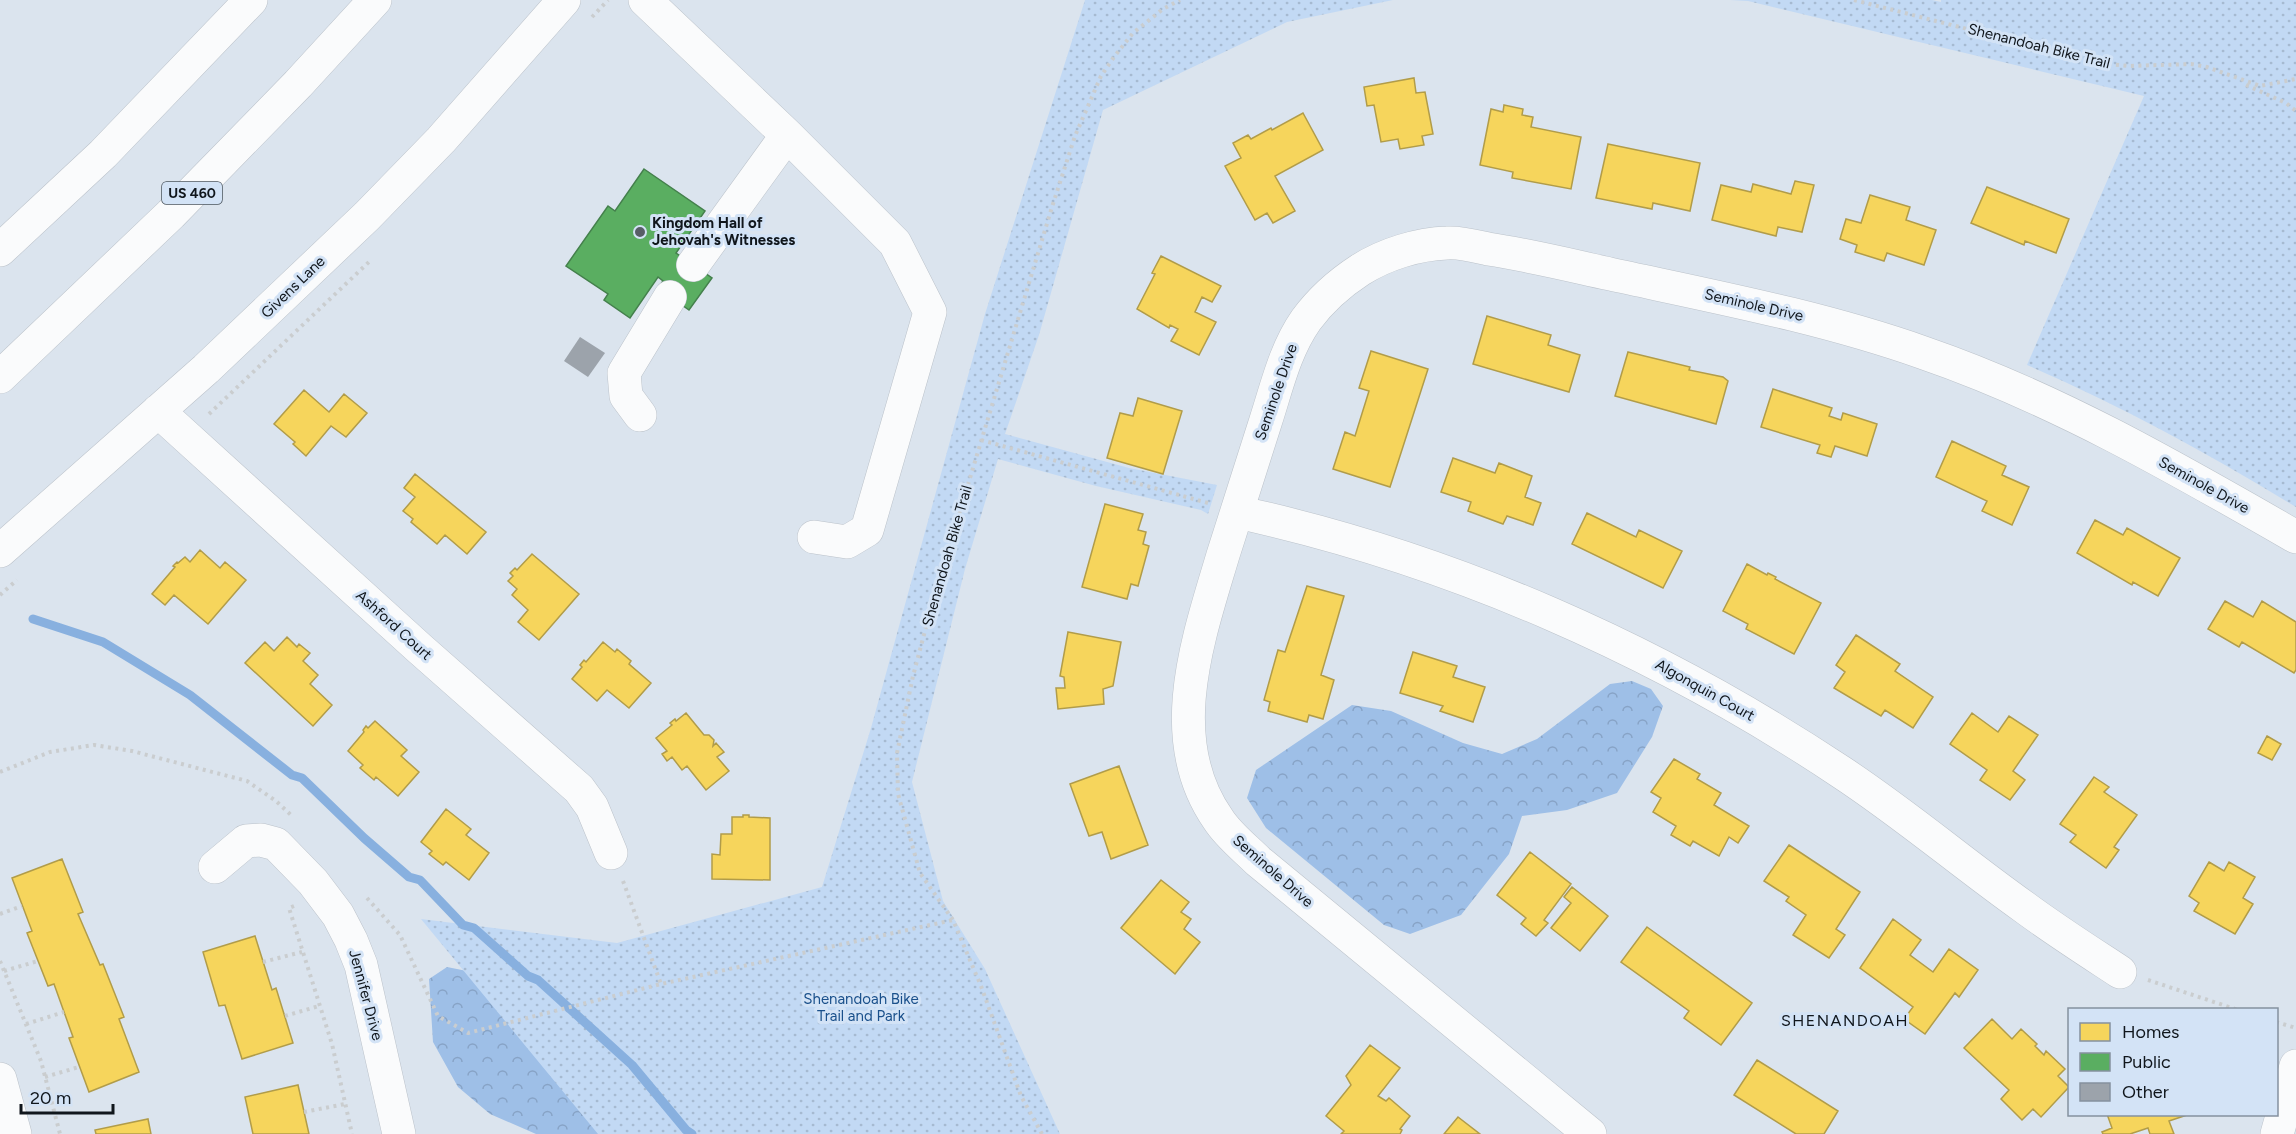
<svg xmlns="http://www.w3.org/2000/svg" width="2296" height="1134" viewBox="0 0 2296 1134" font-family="Figtree,sans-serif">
<defs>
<pattern id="forest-crowns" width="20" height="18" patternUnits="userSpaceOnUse" patternTransform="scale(1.5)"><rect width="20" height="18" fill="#9ebfe7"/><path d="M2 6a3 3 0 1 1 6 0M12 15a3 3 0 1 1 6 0" fill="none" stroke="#87a3c6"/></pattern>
<pattern id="park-dots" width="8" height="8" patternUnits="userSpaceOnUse" patternTransform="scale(1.5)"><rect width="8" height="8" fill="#c2d9f4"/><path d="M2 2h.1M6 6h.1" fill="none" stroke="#a6bad1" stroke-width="1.8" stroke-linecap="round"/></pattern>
</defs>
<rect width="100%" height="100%" fill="#dbe4ee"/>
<path fill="url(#forest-crowns)" d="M1632 681 1651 689 1663 706 1652 737 1617 793 1567 810 1522 816 1509 854 1461 915 1410 934 1384 925 1266 828 1247 798 1256 770 1352 705 1391 711 1463 743 1502 754 1537 739 1610 684Z
M447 967 492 976 667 1134H536L490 1114 458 1087 433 1042 429 979Z"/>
<path fill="url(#park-dots)" d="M1085 0H1393L1287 22 1103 110 1039 335 1005 434 1129 468 1217 485 1208 514 1201 510 1096 486 998 459 965 569 912 782 943 901 985 969 1060 1134H598L421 919 617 943 822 887 871 728 985 314Z
M1730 0H1932L1941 2V0H2296V507C2209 454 2120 405 2027 365L2144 96 1748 1Z"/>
<path fill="#f6d55c" stroke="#b19c49" stroke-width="1.5" d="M1414 78 1416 93 1425 92 1433 134 1422 136 1424 145 1400 149 1398 139 1381 142 1374 105 1367 106 1364 87Z
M1504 105 1523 109 1522 115 1533 117 1531 127 1581 137 1571 189 1512 178 1513 172 1480 165 1491 109 1503 112Z
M1303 113 1323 150 1275 176 1295 211 1273 223 1267 213 1255 220 1225 166 1241 158 1233 143 1248 135 1251 139 1271 128 1272 130Z
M1608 144 1700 163 1690 211 1653 203 1652 209 1596 198Z
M1795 181 1814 185 1802 232 1778 227 1776 236 1712 220 1721 185 1751 192 1753 184 1791 194Z
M1987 187 2069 219 2056 253 2025 241 2024 245 1971 223Z
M1870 195 1910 207 1906 220 1936 230 1924 265 1887 253 1884 261 1855 252 1857 245 1840 239 1846 219 1861 223Z
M1161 256 1221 286 1212 302 1202 297 1195 312 1216 322 1199 355 1171 341 1178 329 1170 325 1169 328 1137 309 1155 274 1152 273Z
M1487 316 1551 335 1548 345 1580 355 1569 392 1473 364Z
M1371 351 1428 369 1390 487 1333 469 1345 432 1355 436 1369 391 1359 388Z
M1628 352 1690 367 1689 370 1723 377 1728 381 1716 424 1615 396Z
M1773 389 1832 408 1829 416 1841 420 1843 413 1877 424 1867 456 1835 446 1831 457 1817 453 1820 445 1761 427Z
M304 390 329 412 344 394 367 413 346 437 331 426 306 456 293 444 295 442 274 424Z
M1138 398 1182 411 1163 474 1107 458 1120 413 1133 416Z
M1952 441 2006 466 2002 475 2029 487 2012 525 1982 511 1987 501 1936 477Z
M1453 458 1495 473 1499 463 1532 476 1525 497 1541 503 1533 525 1507 516 1503 524 1468 511 1471 502 1441 492Z
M415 474 486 532 467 554 445 535 437 544 411 522 413 519 403 511 415 497 404 488Z
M1105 504 1143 514 1138 530 1146 532 1143 544 1149 546 1138 586 1131 584 1127 599 1082 587Z
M1587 513 1636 537 1639 530 1682 551 1663 588 1572 544Z
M2095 520 2123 535 2127 528 2180 558 2158 596 2133 582 2132 585 2077 553Z
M200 550 220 568 225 562 246 580 208 624 174 595 165 605 152 594 175 567 173 566 177 562 178 563 185 557 190 562Z
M532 554 579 594 539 640 518 622 528 610 512 595 517 589 508 581 513 576 510 573 515 568 517 570Z
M1747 564 1767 575 1768 573 1776 577 1775 579 1821 603 1794 654 1746 629 1748 624 1723 611Z
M1307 586 1344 596 1321 675 1334 680 1323 719 1309 715 1307 722 1268 711 1270 702 1264 700 1278 650 1285 652Z
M2225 601 2253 617 2262 601 2296 622V670L2294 673 2242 642 2239 647 2208 629Z
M1068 632 1121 642 1113 686 1103 689 1104 704 1058 709 1056 688H1065L1064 677 1060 676Z
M1856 635 1900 664 1895 671 1933 697 1913 728 1885 710 1881 716 1834 688 1845 672 1836 665Z
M287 637 297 647 299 644 310 653 303 661 318 675 310 684 332 705 313 726 245 663 265 642 274 651Z
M603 642 615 652 617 649 631 661 629 664 651 683 629 708 607 690 597 701 572 679 582 667 580 665 584 660 586 662Z
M1413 652 1457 666 1453 677 1485 687 1473 722 1440 711 1443 706 1400 693Z
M686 713 704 735H709L714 740 713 746 716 743 724 752 717 757 729 771 706 790 687 766 682 770 672 757 667 761 662 754 667 751 656 738 672 725 670 723 675 719 676 721Z
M1972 713 1998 732 2009 716 2038 735 2013 771 2025 780 2010 800 1980 780 1987 770 1950 744Z
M375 721 407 750 401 756 419 772 398 796 376 777 374 780 360 768 363 765 348 751 364 732 363 730 366 726 368 728Z
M2267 736 2281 744 2272 760 2258 753Z
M1674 759 1700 774 1697 779 1721 793 1714 805 1749 826 1738 843 1729 837 1719 856 1693 841 1690 846 1671 835 1676 826 1653 812 1661 798 1651 792Z
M1119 766 1148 845 1111 859 1102 832 1089 836 1070 784Z
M2094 777 2109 787 2104 792 2137 815 2114 847 2119 850 2106 868 2070 842 2076 835 2060 824Z
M446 809 471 829 466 835 489 853 469 880 446 862 443 865 429 854 432 851 421 842Z
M743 815H749V817L770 818V880L712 879V854L720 855 721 834H732V817H743Z
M1789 845 1860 892 1836 929 1845 935 1829 958 1793 935 1806 915 1786 901 1789 897 1764 881Z
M1530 852 1571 884 1544 920 1548 923 1536 936 1521 924 1526 918 1497 895Z
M62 859 83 912 78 914 100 965 103 964 124 1017 119 1019 139 1072 89 1092 69 1038 73 1037 54 984 48 986 27 933 32 931 12 878Z
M2209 862 2224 871 2229 862 2255 877 2243 898 2253 904 2235 934 2194 911 2199 903 2189 896Z
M1161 880 1189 902 1181 912 1191 919 1184 929 1200 942 1175 974 1121 928Z
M1572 887 1608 916 1580 951 1551 928 1571 903 1564 897Z
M1893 919 1921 940 1910 955 1933 972 1949 949 1978 970 1959 997 1955 993 1925 1034 1904 1019 1913 1007 1860 968Z
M1647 927 1752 1003 1721 1045 1684 1018 1689 1011 1621 962Z
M255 936 272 990 276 988 293 1043 242 1059 225 1005 219 1006 203 952Z
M1992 1019 2012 1039 2021 1029 2037 1044 2035 1046 2044 1055 2046 1051 2065 1069 2058 1076 2069 1087 2041 1117 2033 1109 2022 1120 2001 1099 2009 1090 1964 1048Z
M1370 1045 1400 1068 1378 1096 1386 1101 1389 1098 1410 1116 1400 1129 1402 1130 1400 1134H1341L1344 1131 1326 1116 1351 1085 1346 1076Z
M1757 1060 1838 1111 1824 1134H1796L1734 1095Z
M298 1085 309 1134H253L245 1097Z
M2107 1114H2190L2169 1121 2174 1134H2150L2148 1128 2130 1134H2103L2102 1132 2112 1128Z
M1458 1117 1480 1134H1444Z
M148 1119 151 1134H96L95 1130Z"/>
<path fill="#5aae61" stroke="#44804c" stroke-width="1.5" d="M644 169 705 211 676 253 712 278 689 310 658 288 663 281 658 277 630 318 604 300 608 294 566 266 608 206 615 211Z"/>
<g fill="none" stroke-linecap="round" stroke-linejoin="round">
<path stroke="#88b0df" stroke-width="9" d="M33 619 103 642 190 695 292 775 302 778 364 838 409 877 420 880 463 925 474 928 528 976 538 980 632 1065 686 1130 692 1134"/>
</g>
<path fill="#9ca3ab" d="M580 337 605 353 588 377 564 361Z"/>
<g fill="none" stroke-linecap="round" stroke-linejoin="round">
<g stroke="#bbc2ca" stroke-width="34">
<path id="minor" d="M645 0 787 135 895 243 930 312 867 530 847 542 814 537
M693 265 787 135
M158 411 419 648 579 789 592 807 611 853
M640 415 626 396 624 373 670 297
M1237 512C1452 559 1658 650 1841 772 1905 814 1962 863 2024 907 2055 930 2088 951 2120 972
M0 551 206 369 367 216 441 140 564 0
M215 867 246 841 261 840 276 844 313 882 338 915 351 940 361 965 399 1134
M0 1079 15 1134
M1590 1134 1258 861C1245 848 1228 835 1218 819 1162 739 1198 639 1223 555 1237 510 1252 465 1266 420 1277 386 1285 350 1306 320 1320 301 1340 283 1360 270 1385 254 1418 244 1447 243 1460 242 1475 246 1488 249 1529 255 1569 265 1610 274 1716 297 1822 317 1924 353 2055 398 2176 468 2296 537
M2277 1134 2296 1066"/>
</g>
<g stroke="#bbc2ca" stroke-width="34">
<path id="highway" d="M0 250 103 154 251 0
M0 377 171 214 298 84 375 0"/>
</g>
<path stroke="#cacdcf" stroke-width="4" stroke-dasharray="3 4.5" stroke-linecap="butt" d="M1854 0 2100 63 2129 66 2191 64 2207 67 2260 86 2296 79
M592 17 608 0
M2246 85 2286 103 2296 111
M209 414 371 260
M981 440 1208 503
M0 595 17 580
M0 772 50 752 94 745 132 751 247 781 276 801 291 815
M623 881 661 984
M367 898 400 935 438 1016 468 1033 661 984 953 920
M294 906 289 908 332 1044 352 1134
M0 914 22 906
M0 961 41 1061 60 1134
M263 962 302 952
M4 971 38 961
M2148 980 2238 1010
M285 1016 319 1006
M2276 1022 2296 1028
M26 1024 64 1012
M45 1077 79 1067
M304 1112 345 1104
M1042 1134 1021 1096 981 986 953 920 920 873 898 794 897 753 913 676 934 597 1052 207 1075 136 1101 76 1114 57 1133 33 1163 9 1180 0"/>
<use href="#minor" stroke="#fafbfc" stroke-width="33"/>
<use href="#highway" stroke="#fafbfc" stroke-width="33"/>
</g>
<circle fill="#575e66" stroke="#d3e3f6" stroke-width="2" cx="640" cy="232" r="6"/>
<g text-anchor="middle" stroke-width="6" stroke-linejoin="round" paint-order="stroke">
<rect fill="#d3e3f6" stroke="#4a545d" stroke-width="1.5" x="162" y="182" width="60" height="22" rx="4.5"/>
<g font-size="14" font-weight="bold" fill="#10161c">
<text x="192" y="198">US 460</text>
</g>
<g font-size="15" fill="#10161c" stroke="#d3e3f6">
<text transform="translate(2039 46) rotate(14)" y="5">Shenandoah Bike Trail</text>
<text transform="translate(293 287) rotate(-44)" y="5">Givens Lane</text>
<text transform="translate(1754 305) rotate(13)" y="5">Seminole Drive</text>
<text transform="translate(1276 392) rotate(-71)" y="5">Seminole Drive</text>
<text transform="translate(2204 485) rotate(29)" y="5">Seminole Drive</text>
<text transform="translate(947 556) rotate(-74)" y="5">Shenandoah Bike Trail</text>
<text transform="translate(394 625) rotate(42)" y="5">Ashford Court</text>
<text transform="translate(1705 690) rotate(29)" y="5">Algonquin Court</text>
<text transform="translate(1273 871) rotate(41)" y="5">Seminole Drive</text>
<text transform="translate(366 995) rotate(75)" y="5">Jennifer Drive</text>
</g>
<g font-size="15" font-weight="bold" fill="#10161c" stroke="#d3e3f6" text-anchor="start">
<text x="652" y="228">Kingdom Hall of<tspan x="652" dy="17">Jehovah's Witnesses</tspan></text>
</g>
<g font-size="15" fill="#1a508b" stroke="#d3e3f6">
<text x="861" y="1004">Shenandoah Bike<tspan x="861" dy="17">Trail and Park</tspan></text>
</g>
<g font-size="16" letter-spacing="1.5" fill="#10161c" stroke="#d3e3f6">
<text x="1845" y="1026">SHENANDOAH</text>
</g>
</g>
<rect x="2068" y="1008" width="210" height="108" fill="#d3e3f6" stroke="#85919f" stroke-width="1.5"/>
<rect x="2080" y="1023" width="30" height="18" fill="#f6d55c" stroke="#85919f" stroke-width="1.5"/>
<text x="2122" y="1038" font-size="18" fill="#10161c">Homes</text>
<rect x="2080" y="1053" width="30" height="18" fill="#5aae61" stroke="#85919f" stroke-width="1.5"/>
<text x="2122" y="1068" font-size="18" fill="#10161c">Public</text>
<rect x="2080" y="1083" width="30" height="18" fill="#9ca3ab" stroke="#85919f" stroke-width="1.5"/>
<text x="2122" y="1098" font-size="18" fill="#10161c">Other</text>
<path d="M21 1104v9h92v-9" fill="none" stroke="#10161c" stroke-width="3"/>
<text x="30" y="1104" font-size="18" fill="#10161c" stroke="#d3e3f6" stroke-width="4.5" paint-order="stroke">20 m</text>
</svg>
